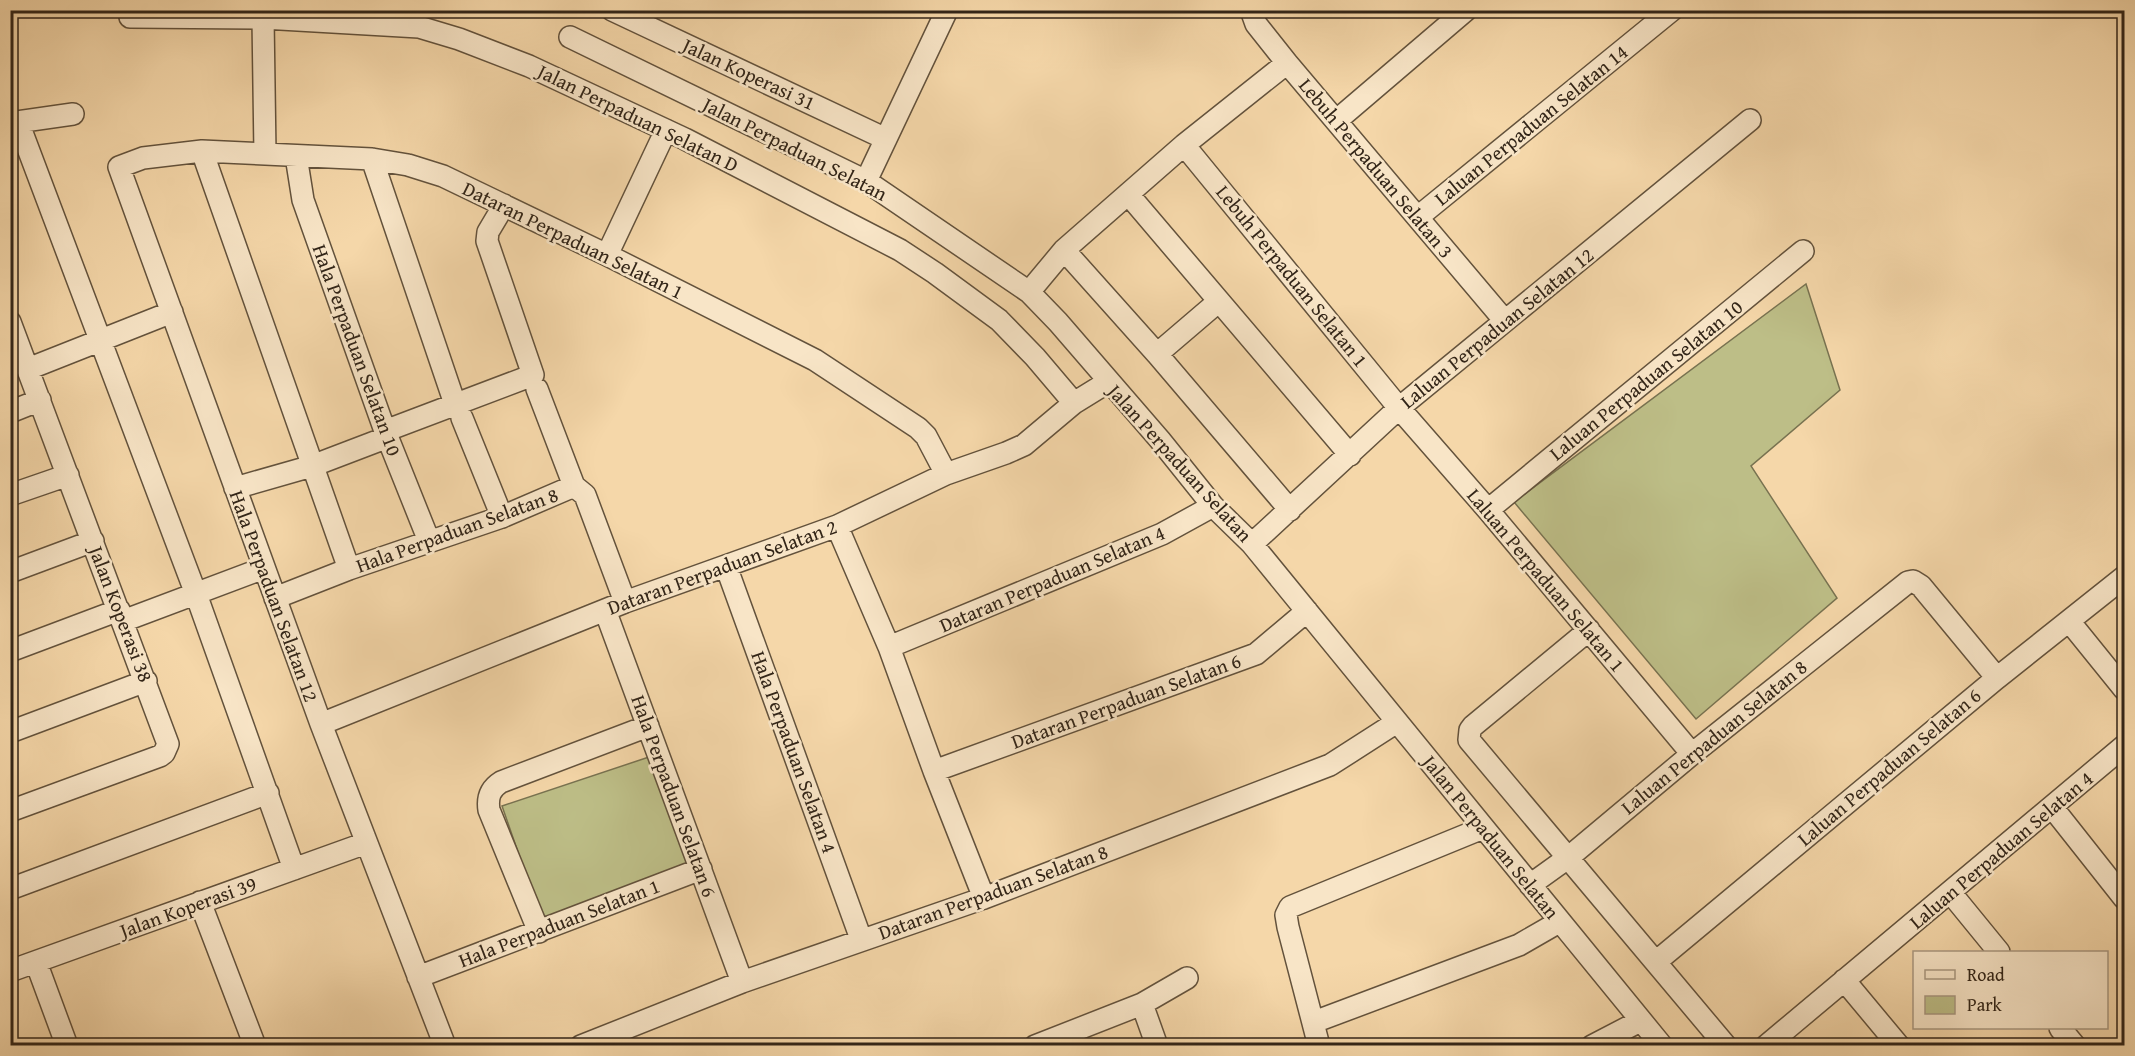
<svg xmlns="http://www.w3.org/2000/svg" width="2135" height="1056" viewBox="0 0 2135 1056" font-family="'Gentium Book Plus',serif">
<rect width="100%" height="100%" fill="#f5d7a9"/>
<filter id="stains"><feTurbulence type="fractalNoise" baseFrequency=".00333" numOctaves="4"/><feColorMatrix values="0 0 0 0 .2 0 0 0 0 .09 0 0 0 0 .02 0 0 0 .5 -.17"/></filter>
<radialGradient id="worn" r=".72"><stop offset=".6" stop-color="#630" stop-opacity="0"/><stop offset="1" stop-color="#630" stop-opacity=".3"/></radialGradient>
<path fill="#bdbe87" stroke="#787250" stroke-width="1.5" d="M1806 284 1840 390 1751 466 1837 598 1696 719 1514 502Z
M658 754 696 868 543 924 502 806Z"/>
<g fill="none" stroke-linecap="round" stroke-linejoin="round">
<g stroke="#63523c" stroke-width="24">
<path id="minor" d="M612 10 886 139
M1251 10 1256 24 1287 63 1505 321
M130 17 263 18 419 27 459 39 529 66 685 139 900 250 935 273 999 320 1035 357 1074 403
M263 18 265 154
M570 37 866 181 1029 292 1058 322 1160 440 1213 506 1252 544 1662 1046
M1336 121 1466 10
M18 122 196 594 294 869
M10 123 73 114
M1184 145 1399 408 1488 510 1692 754
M202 151 349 569
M296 156 303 200 385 431 429 541
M372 159 455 404
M866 181 947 10
M1128 194 1350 455
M1418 217 1672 10
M1064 250 1157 354 1290 510
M607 255 666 130
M1029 292 1064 250 1184 145 1287 63
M10 322 168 744 164 753 160 756 10 811
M1157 354 1219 301
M28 369 172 312
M10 412 40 400
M462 418 502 517
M385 431 533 375 487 241 488 232 504 205
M574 486 585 495 625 602
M235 488 312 466 388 437
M10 495 68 475
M1488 510 1803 251
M837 526 889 647 934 771 984 898
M1252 544 1399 408 1750 120
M726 566 861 939
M10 572 93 541
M275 598 349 569 502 517 574 486 537 389
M605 610 742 982
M123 621 264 568
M2069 621 2124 689
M1589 630 1473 726 1470 730 1469 740 1726 1046
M889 647 1162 534 1213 506
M10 651 119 610
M321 724 625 602 837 526 946 474 1006 453 1024 445 1074 403 1108 382
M10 732 146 681
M934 771 1256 654 1307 611
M2052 807 2124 898
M1530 885 1569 857 1692 754 1908 582 1913 581 1921 586 1997 678
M10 889 268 793
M1950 892 1999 952
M200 902 255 1046
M539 932 489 810C487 797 490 789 501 782L648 726
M1657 961 1997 678 2124 577
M36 962 67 1046
M10 971 366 843
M418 977 701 869
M1844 980 1899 1046
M1142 1004 1157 1046
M1314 1022 1519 945 1559 922
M2060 1028 2075 1046
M445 1046 321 724 119 167 143 158 202 151 372 159 408 165 443 176 607 255 815 360 918 428 926 436 946 474
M581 1046 742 982 984 898 1330 765 1397 722
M1035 1046 1142 1004 1187 978
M1319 1046 1288 927 1286 915 1290 907 1483 828
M1592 1046 1640 1021
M1766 1046 2124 746"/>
</g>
<use href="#minor" stroke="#f8e5c7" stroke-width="21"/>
</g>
<g text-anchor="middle" stroke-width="5" stroke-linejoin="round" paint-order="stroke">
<g font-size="20" fill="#322518" stroke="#f8e5c7">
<text transform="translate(749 74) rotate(25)" y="7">Jalan Koperasi 31</text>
<text transform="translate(638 118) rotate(26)" y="7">Jalan Perpaduan Selatan D</text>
<text transform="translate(1531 125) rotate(-39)" y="7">Laluan Perpaduan Selatan 14</text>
<text transform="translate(795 149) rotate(27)" y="7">Jalan Perpaduan Selatan</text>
<text transform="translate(1376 168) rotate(50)" y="7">Lebuh Perpaduan Selatan 3</text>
<text transform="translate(573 240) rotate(26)" y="7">Dataran Perpaduan Selatan 1</text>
<text transform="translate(1292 276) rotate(51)" y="7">Lebuh Perpaduan Selatan 1</text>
<text transform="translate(1497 328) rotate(-39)" y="7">Laluan Perpaduan Selatan 12</text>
<text transform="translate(357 350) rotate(70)" y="7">Hala Perpaduan Selatan 10</text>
<text transform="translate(1646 380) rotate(-39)" y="7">Laluan Perpaduan Selatan 10</text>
<text transform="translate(1180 463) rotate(48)" y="7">Jalan Perpaduan Selatan</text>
<text transform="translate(457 530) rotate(-20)" y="7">Hala Perpaduan Selatan 8</text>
<text transform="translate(722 567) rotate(-20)" y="7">Dataran Perpaduan Selatan 2</text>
<text transform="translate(1052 579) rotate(-23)" y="7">Dataran Perpaduan Selatan 4</text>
<text transform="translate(1546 580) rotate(50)" y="7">Laluan Perpaduan Selatan 1</text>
<text transform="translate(274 596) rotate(70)" y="7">Hala Perpaduan Selatan 12</text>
<text transform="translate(121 614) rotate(69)" y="7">Jalan Koperasi 38</text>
<text transform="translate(1126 701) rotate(-20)" y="7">Dataran Perpaduan Selatan 6</text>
<text transform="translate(1714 737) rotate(-39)" y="7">Laluan Perpaduan Selatan 8</text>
<text transform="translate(794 752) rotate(70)" y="7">Hala Perpaduan Selatan 4</text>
<text transform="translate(1889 767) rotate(-40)" y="7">Laluan Perpaduan Selatan 6</text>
<text transform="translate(674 796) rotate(70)" y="7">Hala Perpaduan Selatan 6</text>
<text transform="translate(1491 837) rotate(51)" y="7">Jalan Perpaduan Selatan</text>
<text transform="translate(2001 850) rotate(-40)" y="7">Laluan Perpaduan Selatan 4</text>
<text transform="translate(993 892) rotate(-20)" y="7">Dataran Perpaduan Selatan 8</text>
<text transform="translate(188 907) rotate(-20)" y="7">Jalan Koperasi 39</text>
<text transform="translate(559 923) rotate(-21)" y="7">Hala Perpaduan Selatan 1</text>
</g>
</g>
<rect width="2135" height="1056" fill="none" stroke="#f5d7a9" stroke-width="36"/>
<rect x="12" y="12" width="2111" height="1032" fill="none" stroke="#322518" stroke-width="3"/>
<rect x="18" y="18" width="2099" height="1020" fill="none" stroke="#322518" stroke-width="1.5"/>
<rect x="1913" y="951" width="195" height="78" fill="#f8e5c7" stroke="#a99881" stroke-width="1.5"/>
<rect x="1925" y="970" width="30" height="9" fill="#f8e5c7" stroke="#a99881" stroke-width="1.5"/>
<text x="1967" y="981" font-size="18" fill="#322518">Road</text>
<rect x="1925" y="996" width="30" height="18" fill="#bdbe87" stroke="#a99881" stroke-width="1.5"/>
<text x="1967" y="1011" font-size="18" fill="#322518">Park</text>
<rect width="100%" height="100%" filter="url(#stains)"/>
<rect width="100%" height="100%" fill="url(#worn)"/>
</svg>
